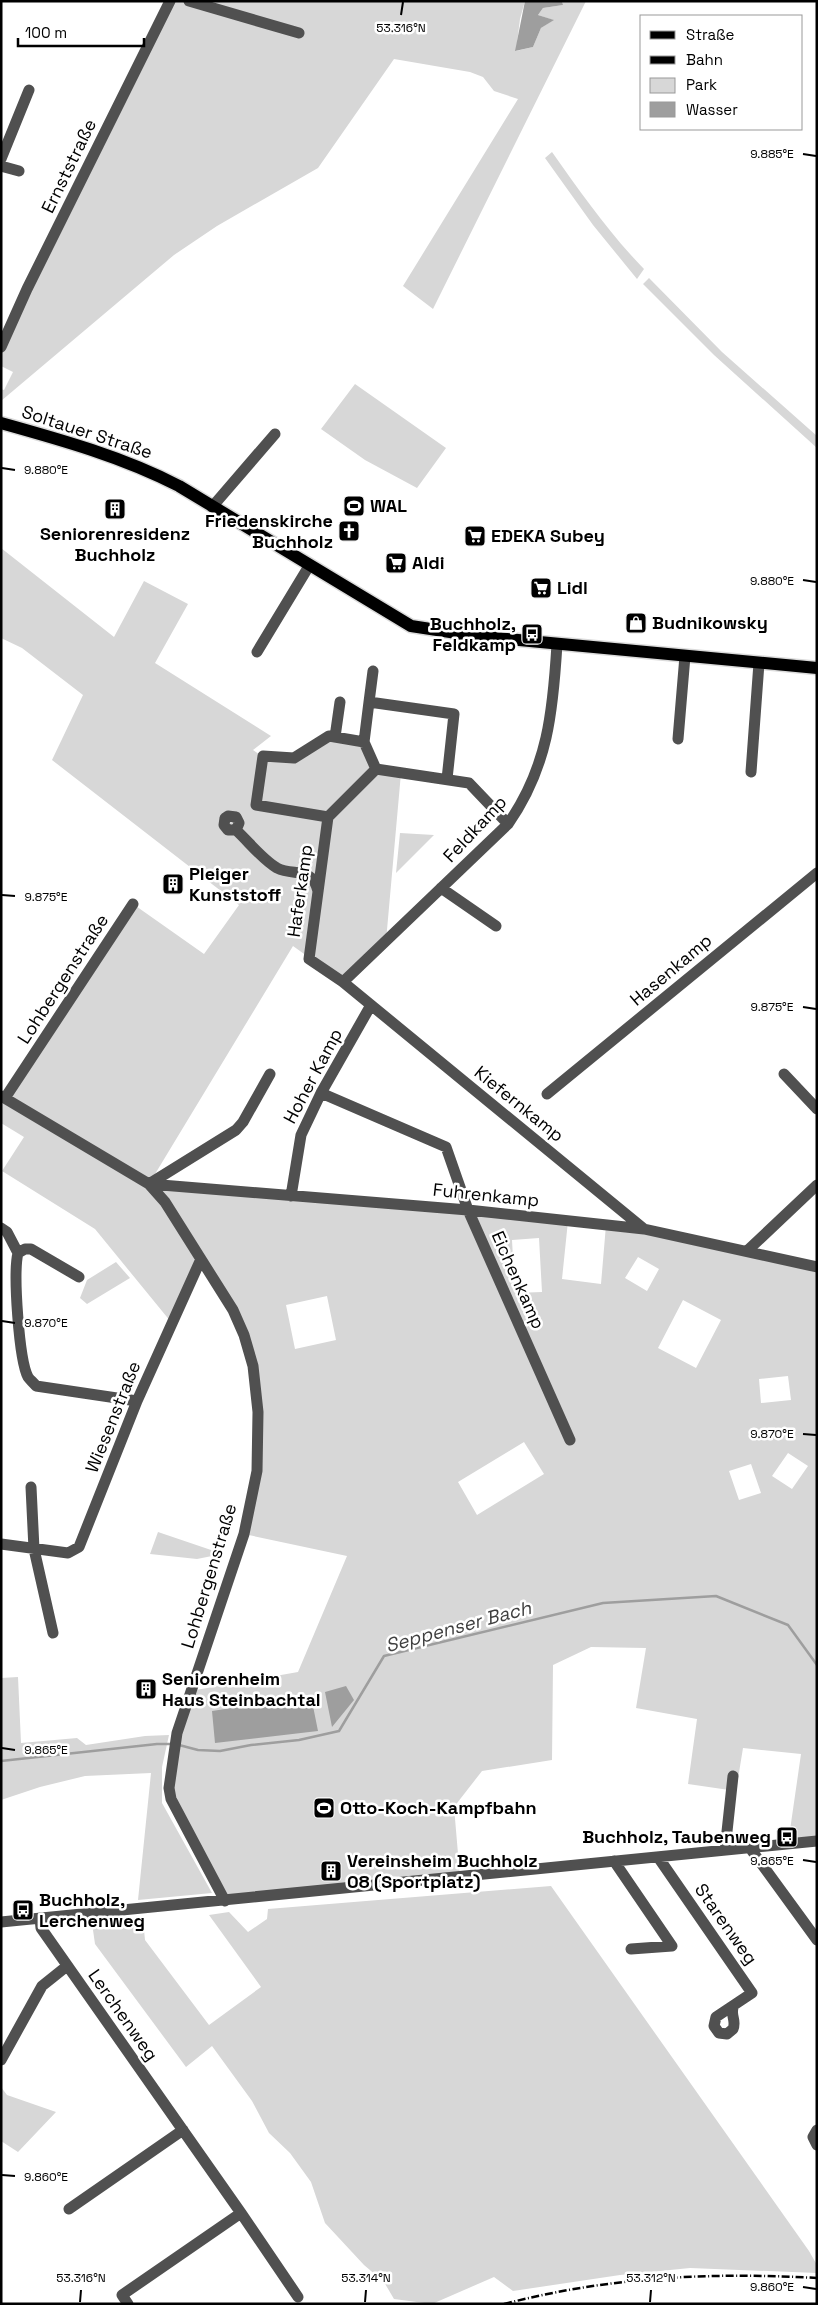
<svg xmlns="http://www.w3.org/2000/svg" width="818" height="2305" viewBox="0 0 818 2305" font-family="'Space Grotesk',sans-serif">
<rect width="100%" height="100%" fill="#fff"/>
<path fill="#d7d7d7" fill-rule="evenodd" d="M170 1H525L520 19 516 51 533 47 541 28 553 20 538 15 543 8 563 5 562 1H586L433 309 403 286 518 99 494 91 483 77 470 72 394 59 318 168 217 226 174 255 1 401V389L4 390 13 372 1 366V347Z
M552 152C581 193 609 233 644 269L637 279 593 225 545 158Z
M649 278 722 352 817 436V448L714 355 643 284Z
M355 384 446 448 417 488 365 460 321 429Z
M1 548 114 637 144 581 188 604 155 663 271 736 253 750 262 756 294 758 329 736 364 742 376 769 401 773 386 941 343 982 293 946 149 1184 568 1221 562 1279 601 1284 606 1225 817 1267V1841L788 1844 801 1754 743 1748 736 1791 688 1784 697 1719 636 1708 646 1648 591 1647 553 1665 552 1760 482 1771 454 1807 460 1877 225 1901 169 1788 190 1691 298 1672 347 1556 244 1534 257 1471 258 1412 244 1335 202 1259 171 1322 95 1229 2 1171 24 1137 1 1123V1096L133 904 204 954 239 905 52 760 83 695 22 648 1 638ZM539 1238 542 1292 515 1293 512 1240ZM638 1257 659 1269 647 1291 625 1278ZM327 1296 336 1340 295 1349 286 1305ZM683 1300 721 1320 696 1368 658 1348ZM788 1376 791 1400 761 1403 759 1379ZM524 1442 544 1474 477 1515 458 1482ZM788 1453 808 1466 792 1489 772 1476ZM751 1464 761 1493 739 1500 729 1471Z
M400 833 434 835 396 873Z
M116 1262 130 1278 87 1304 80 1298 87 1280Z
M158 1532 214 1551 212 1556 197 1559 150 1554Z
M18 1677 21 1743 77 1738 86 1745 145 1736 169 1735 162 1767V1803L212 1893 138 1900 151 1773 85 1776 40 1787 1 1800V1678Z
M551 1886 809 2251 817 2265V2273L690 2268 620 2275 513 2291 494 2277 432 2304 394 2299 384 2282 364 2265 325 2223 311 2182 290 2153 269 2133 252 2101 212 2046 186 2067 95 1944 92 1923 143 1920 145 1940 209 2025 261 1987 209 1915 229 1912 248 1932 267 1919 268 1909Z
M1 2087 7 2095 56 2112 18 2152 1 2141Z"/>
<path fill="#9e9e9e" d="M525 1H562L563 5 543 8 538 15 554 20 541 28 533 47 515 51Z
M346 1686 354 1700 332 1727 325 1692Z
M311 1696 318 1731 215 1743 212 1711Z"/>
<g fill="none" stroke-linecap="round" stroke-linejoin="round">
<path stroke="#9e9e9e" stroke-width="2.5" d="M179 1745 198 1750 220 1751 251 1745 299 1740 339 1731 384 1656 603 1603 716 1596 788 1625 817 1665
M1 1761 157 1744H171"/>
<g stroke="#dbdbdb" stroke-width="15">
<path id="major" d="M1 423C62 440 123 457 179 486L411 626 476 636 817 668"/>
</g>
<path stroke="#505050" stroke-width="11" d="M189 1 299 33
M1 159 29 90
M1 166 19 171
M1 347 27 289 170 1
M212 507 275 434
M257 652 309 566
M369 702 373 671
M335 737 340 702
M678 739 685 656
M364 742 369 702 454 714 447 779
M751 772 759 663
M328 817 309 959 343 982 644 1229
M328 817 256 805 263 756 294 758 329 736 364 742 376 769
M328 817 376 769 469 783 508 824
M236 830 239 823 236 817 228 816 225 818 224 825 228 830H236C249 842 262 859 277 868 294 877 311 865 318 891
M441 888 496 926
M343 982 508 824C548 767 553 711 557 644
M784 1074 817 1109
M321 1093 446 1147 468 1210 570 1440
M547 1094 817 873
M1 1096 149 1184 165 1202 233 1310 244 1335 253 1366 258 1412 257 1471 244 1534 177 1733 169 1788 171 1799 225 1901
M5 1098 133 904
M149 1184 468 1210 644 1229 817 1267
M149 1184 236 1130 243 1122 270 1074
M291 1196 301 1135 321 1093 371 1005
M1 1228 7 1232 18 1253
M747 1251 817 1185
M79 1277 31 1249H25L18 1253C13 1273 19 1360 28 1377 30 1380 34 1383 36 1386L137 1401
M31 1487 34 1549 53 1633
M1 1544 68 1553 79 1547 137 1401 201 1259
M750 1848 817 1940
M725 1850 733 1776
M658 1857 752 1993 716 2017 714 2026 719 2033 727 2034 733 2029C737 2020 729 2014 734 2005
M614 1861 672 1946 631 1949
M40 1918 41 1928 241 2213 298 2297
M1 1922 817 1841
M1 2060 42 1986 67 1966
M817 2130 813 2137 817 2145
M69 2209 183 2130
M128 2304 122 2295 241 2213"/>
<use href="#major" stroke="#000" stroke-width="12"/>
<path stroke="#000" stroke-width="2.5" stroke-dasharray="8 2.5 1 2.5" stroke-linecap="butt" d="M504 2304C609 2277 709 2272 817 2278"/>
</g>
<path fill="none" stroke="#000" stroke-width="2" d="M401 15 403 2M803 154 816 156M2 468 15 470M803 580 816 582M2 895 15 896M803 1007 816 1009M2 1321 15 1323M803 1434 816 1435M2 1748 15 1750M803 1860 816 1862M2 2175 15 2176M803 2287 816 2289M80 2302 81 2290M365 2302 366 2290M650 2302 651 2290"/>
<defs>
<g id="stadium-square" transform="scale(1.125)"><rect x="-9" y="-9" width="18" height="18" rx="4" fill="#000" stroke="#fff"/><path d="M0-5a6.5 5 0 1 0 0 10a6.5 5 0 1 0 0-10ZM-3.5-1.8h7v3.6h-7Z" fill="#fff"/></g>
<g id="building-square" transform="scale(1.125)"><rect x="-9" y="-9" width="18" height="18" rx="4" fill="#000" stroke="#fff"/><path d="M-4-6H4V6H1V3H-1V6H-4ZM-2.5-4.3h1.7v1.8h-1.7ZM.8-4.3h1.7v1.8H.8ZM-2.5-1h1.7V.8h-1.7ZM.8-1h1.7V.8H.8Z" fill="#fff"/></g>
<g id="church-square" transform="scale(1.125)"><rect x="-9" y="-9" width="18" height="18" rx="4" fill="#000" stroke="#fff"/><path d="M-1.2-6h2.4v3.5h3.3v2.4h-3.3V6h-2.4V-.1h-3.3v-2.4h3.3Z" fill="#fff"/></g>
<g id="supermarket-square" transform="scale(1.125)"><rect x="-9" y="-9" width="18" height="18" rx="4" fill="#000" stroke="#fff"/><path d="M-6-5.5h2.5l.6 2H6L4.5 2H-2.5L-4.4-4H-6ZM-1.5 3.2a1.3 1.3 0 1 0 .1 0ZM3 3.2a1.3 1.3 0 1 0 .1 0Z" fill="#fff"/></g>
<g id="shop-square" transform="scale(1.125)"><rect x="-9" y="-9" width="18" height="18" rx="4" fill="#000" stroke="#fff"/><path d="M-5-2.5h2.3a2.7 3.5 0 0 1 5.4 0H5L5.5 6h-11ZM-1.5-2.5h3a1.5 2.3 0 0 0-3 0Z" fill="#fff"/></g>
<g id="bus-square" transform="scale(1.125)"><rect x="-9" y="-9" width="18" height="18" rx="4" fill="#000" stroke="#fff"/><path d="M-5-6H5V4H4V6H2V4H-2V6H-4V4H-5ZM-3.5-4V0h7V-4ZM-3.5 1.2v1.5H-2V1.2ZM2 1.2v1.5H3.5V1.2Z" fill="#fff"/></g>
</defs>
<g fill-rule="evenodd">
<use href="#stadium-square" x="354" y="506"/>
<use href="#building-square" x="115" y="509"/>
<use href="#church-square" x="349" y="531"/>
<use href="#supermarket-square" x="475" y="536"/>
<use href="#supermarket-square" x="396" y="563"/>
<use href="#supermarket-square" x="541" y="588"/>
<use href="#shop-square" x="636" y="623"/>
<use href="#bus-square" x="532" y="634"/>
<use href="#building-square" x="173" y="884"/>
<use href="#building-square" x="146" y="1689"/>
<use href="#stadium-square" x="324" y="1808"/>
<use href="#bus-square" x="787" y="1837"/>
<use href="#building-square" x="331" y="1871"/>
<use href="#bus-square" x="23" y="1910"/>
</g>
<g text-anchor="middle" stroke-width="5" stroke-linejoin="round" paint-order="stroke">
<g font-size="18" fill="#000" stroke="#fff">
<text transform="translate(69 166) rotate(-64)" y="6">Ernststraße</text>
<text transform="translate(87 432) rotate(18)" y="6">Soltauer Straße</text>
<text transform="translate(475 829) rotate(-47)" y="6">Feldkamp</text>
<text transform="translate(300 891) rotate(-82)" y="6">Haferkamp</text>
<text transform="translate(671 970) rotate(-40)" y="6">Hasenkamp</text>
<text transform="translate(63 979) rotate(-57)" y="6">Lohbergenstraße</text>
<text transform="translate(313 1076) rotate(-62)" y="6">Hoher Kamp</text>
<text transform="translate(519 1104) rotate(39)" y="6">Kiefernkamp</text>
<text transform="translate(486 1195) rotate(6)" y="6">Fuhrenkamp</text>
<text transform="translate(518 1280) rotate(66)" y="6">Eichenkamp</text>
<text transform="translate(113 1417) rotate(-68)" y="6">Wiesenstraße</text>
<text transform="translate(209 1576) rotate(-73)" y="6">Lohbergenstraße</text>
<text transform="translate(726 1924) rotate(55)" y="6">Starenweg</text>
<text transform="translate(123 2015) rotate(55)" y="6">Lerchenweg</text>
</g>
<g font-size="18" font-weight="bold" fill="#000" stroke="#fff" text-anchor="start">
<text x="370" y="512">WAL</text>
<text x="333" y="527" text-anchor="end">Friedenskirche<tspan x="333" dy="21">Buchholz</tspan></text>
<text x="115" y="540" text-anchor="middle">Seniorenresidenz<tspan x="115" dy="21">Buchholz</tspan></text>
<text x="491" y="542">EDEKA Subey</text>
<text x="412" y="569">Aldi</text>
<text x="557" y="594">Lidl</text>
<text x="652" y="629">Budnikowsky</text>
<text x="516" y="630" text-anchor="end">Buchholz,<tspan x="516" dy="21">Feldkamp</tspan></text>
<text x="189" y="880">Pleiger<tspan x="189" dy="21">Kunststoff</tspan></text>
<text x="162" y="1685">Seniorenheim<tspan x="162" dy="21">Haus Steinbachtal</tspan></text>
<text x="340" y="1814">Otto-Koch-Kampfbahn</text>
<text x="771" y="1843" text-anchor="end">Buchholz, Taubenweg</text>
<text x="347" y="1867">Vereinsheim Buchholz<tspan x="347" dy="21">08 (Sportplatz)</tspan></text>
<text x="39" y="1906">Buchholz,<tspan x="39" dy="21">Lerchenweg</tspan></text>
</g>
<g font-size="19" font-style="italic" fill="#3f3f3f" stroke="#fff">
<text transform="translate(458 1626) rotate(-15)" y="7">Seppenser Bach</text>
</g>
</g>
<g font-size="12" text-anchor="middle" fill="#000" stroke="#fff" stroke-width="5" stroke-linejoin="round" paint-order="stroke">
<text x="401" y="32">53.316°N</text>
<text x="772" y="158">9.885°E</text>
<text x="46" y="474">9.880°E</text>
<text x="772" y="585">9.880°E</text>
<text x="46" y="901">9.875°E</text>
<text x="772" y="1011">9.875°E</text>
<text x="46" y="1327">9.870°E</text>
<text x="772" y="1438">9.870°E</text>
<text x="46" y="1754">9.865°E</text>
<text x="772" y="1865">9.865°E</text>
<text x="46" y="2181">9.860°E</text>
<text x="81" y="2282">53.316°N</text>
<text x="366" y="2282">53.314°N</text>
<text x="651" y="2282">53.312°N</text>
<text x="772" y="2291">9.860°E</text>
</g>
<rect width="818" height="2305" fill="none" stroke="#000000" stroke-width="5"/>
<rect x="640" y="15" width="162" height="115" fill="#ffffff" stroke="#999999"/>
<rect x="650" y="31" width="25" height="8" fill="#000000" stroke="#999999"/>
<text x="686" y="40" font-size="15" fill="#000000">Straße</text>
<rect x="650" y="56" width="25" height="8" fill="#000000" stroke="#999999"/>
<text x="686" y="65" font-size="15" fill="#000000">Bahn</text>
<rect x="650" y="78" width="25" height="15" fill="#d7d7d7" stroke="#999999"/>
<text x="686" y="90" font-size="15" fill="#000000">Park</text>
<rect x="650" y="102" width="25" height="15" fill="#9e9e9e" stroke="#999999"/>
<text x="686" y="115" font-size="15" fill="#000000">Wasser</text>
<path d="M18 38v8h126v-8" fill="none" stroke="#000000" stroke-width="2.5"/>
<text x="25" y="38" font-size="15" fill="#000000" stroke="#ffffff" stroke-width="4" paint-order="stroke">100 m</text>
</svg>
